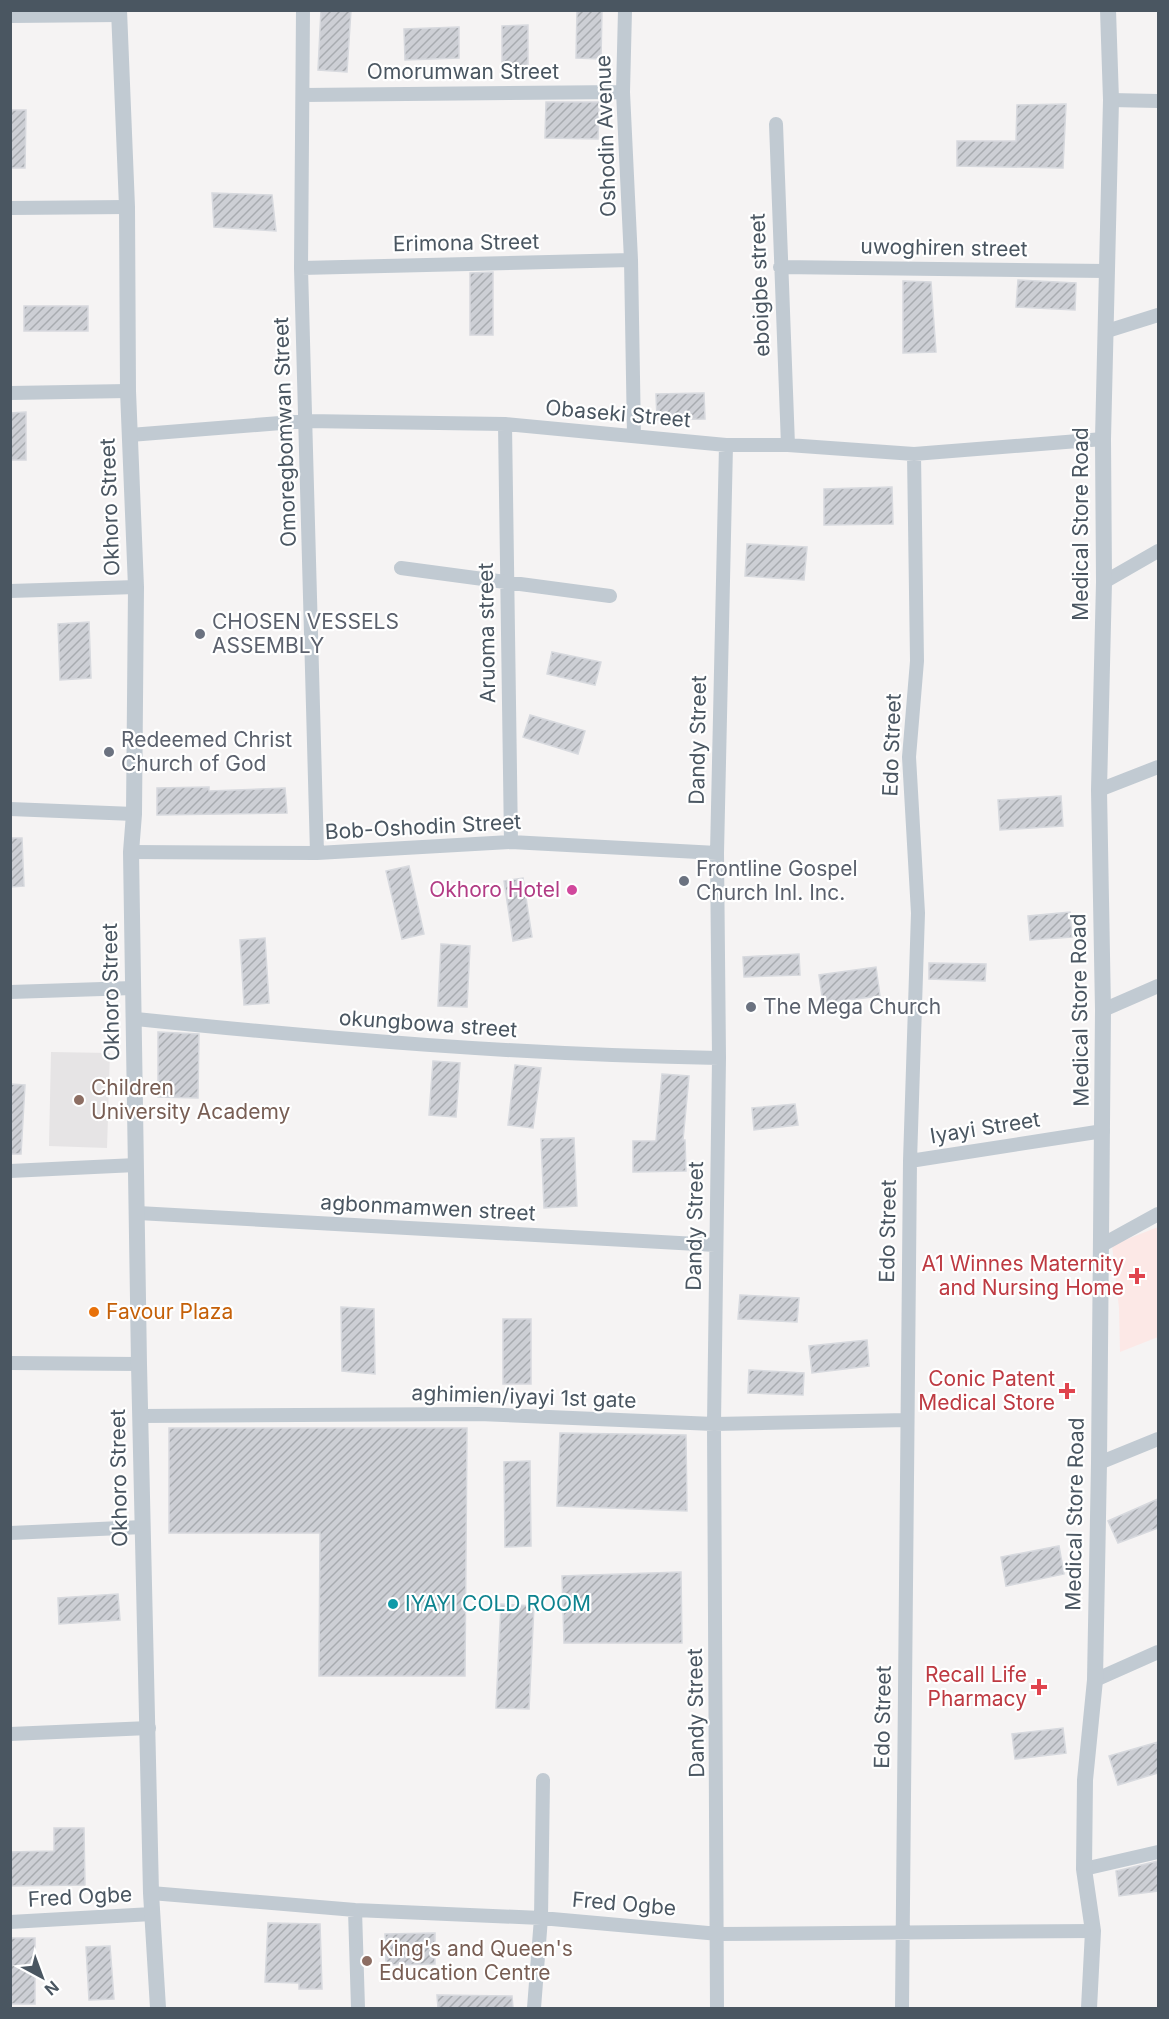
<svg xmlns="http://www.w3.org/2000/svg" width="1169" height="2019" viewBox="0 0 1169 2019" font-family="Inter,sans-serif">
<defs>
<pattern id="building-hatch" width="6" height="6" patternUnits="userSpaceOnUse" patternTransform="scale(1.5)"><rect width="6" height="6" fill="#cdcfd5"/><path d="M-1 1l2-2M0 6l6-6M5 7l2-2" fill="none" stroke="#a8abb0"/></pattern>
</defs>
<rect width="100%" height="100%" fill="#f5f3f3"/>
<path fill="#e6e4e5" d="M51 1052 110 1053 107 1148 49 1146Z"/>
<path fill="#fce8e6" d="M1158 1227V1337L1120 1352 1119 1308 1112 1245Z"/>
<path fill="url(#building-hatch)" stroke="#d7d9de" stroke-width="1.5" d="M321 10H351L347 72 318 70Z
M577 10H602L601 59 576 58Z
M528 25V68L502 69V26Z
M459 27V58L405 60 404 29Z
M546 102H599L598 139 545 138Z
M1066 104 1063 168 957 166V141H1016L1017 105Z
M10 110H26L25 168H10Z
M212 193 272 195 276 231 214 227Z
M493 272V335H470V273Z
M1018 280 1076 283 1075 310 1016 307Z
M903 281 931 282 936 352 903 353Z
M24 306H88V331H24Z
M704 393 705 419 657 420 656 394Z
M26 412V460H10V413Z
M892 487 893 524 824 525V489Z
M747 544 807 547 804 580 745 576Z
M89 622 91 678 60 680 58 624Z
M552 652 601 662 595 685 547 674Z
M530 715 585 731 578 754 523 737Z
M209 787V791L285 788 287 813 157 815V788Z
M1061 796 1063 826 1000 830 998 800Z
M10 838H22L24 886 10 887Z
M409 866 424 934 402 939 386 871Z
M523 878 532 937 513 941 504 881Z
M1070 912 1072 937 1030 940 1028 916Z
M265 938 269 1003 244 1005 240 940Z
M441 944 470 946 467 1007 438 1006Z
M799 954 800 975 744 977 743 957Z
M929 963 986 964 985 981 929 979Z
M876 967 880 996 823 1003 819 975Z
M158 1032 199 1034 198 1098 158 1097Z
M433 1061 460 1063 456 1117 429 1115Z
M515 1065 541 1068 533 1128 508 1125Z
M662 1074 689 1076 683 1140H685L686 1171 633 1172V1141H656Z
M10 1084 25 1085 21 1154H10Z
M795 1104 798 1125 754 1130 752 1108Z
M574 1138 577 1206 544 1208 541 1139Z
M740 1295 799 1298 797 1322 738 1319Z
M341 1307 374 1309 375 1374 342 1371Z
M503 1319H531V1384H503Z
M867 1340 869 1366 812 1373 809 1346Z
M749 1370 804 1373 803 1395 748 1393Z
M169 1428H467L465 1676H319L320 1533H169Z
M560 1433 686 1435 687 1511 557 1506Z
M530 1461 531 1546 505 1547 504 1462Z
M1158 1499V1528L1118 1543 1108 1521Z
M1059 1546 1064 1574 1006 1586 1001 1557Z
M681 1572 682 1643H564L562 1576Z
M118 1594 120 1620 59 1624 58 1598Z
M501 1604 534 1606 529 1709 496 1708Z
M1063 1728 1066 1753 1015 1759 1012 1734Z
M1158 1742V1773L1118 1785 1109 1756Z
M54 1828H84L85 1885 10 1886V1852L54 1851Z
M1158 1861V1891L1119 1896 1116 1871Z
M268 1923 320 1924 322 1989H299V1983L265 1982Z
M435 1933V1964L386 1965 385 1934Z
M11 1938H35V2004H11Z
M110 1946 114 1999 89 2000 86 1947Z
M437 1995 512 1996 513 2008H438Z"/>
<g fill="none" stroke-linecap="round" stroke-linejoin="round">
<path stroke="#c1cad2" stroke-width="14" d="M303 10 301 268 317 853
M625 10 623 92 631 260 634 436
M10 16 119 15
M303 95 623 92
M1111 100 1158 101
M776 124 788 445
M10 208 127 207
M780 267 1107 271
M301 268 631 260
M1107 331 1158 315
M10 393 128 391
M505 424 511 842
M130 435 306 421 505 424 726 445H788L914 454 1103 439
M401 568 610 596
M1104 582 1158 551
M10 591 136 587
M1099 790 1158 767
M10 809 134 814
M131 852 317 853 511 842 717 853
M10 992 133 988
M1103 1010 1158 986
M136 1019C330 1039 524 1055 719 1058
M910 1161 1103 1131
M10 1171 136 1165
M138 1213 715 1245
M1100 1246 1158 1214
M10 1363 139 1364
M141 1416 479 1414 714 1424 907 1420
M1099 1463 1158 1439
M10 1533 143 1527
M1095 1680 1158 1652
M10 1734 149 1728
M1084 1869 1158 1852
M151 1893 355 1910 541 1918 719 1934 1093 1931
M355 1910 358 2008
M10 1922 152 1914
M534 2008 541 1918 543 1780
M717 2008 714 1424 719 1058 717 853 726 445
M902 2008 910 1161 918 913 909 757 917 661 914 454"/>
<path stroke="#c1cad2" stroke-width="16" d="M119 10 127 207 128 391 136 587 134 814 131 852 139 1364 151 1893 158 2008
M1089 2008 1093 1931 1084 1869 1085 1780 1095 1680 1099 1463 1103 1010 1099 790 1104 582 1103 439 1111 100 1108 10"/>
</g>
<g fill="#6b7280" stroke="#fff" stroke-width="2">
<circle cx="200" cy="634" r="6"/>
<circle cx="109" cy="752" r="6"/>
<circle cx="684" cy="881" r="6"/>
<circle cx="751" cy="1007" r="6"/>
</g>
<circle fill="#d1479c" stroke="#fff" stroke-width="2" cx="572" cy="890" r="6"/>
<g fill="#8d6e63" stroke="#fff" stroke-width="2">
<circle cx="79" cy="1100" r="6"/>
<circle cx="367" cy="1961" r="6"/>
</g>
<g fill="#e0444e" stroke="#fff" stroke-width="2">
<path d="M1134 1267h6v6h6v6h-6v6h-6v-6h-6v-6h6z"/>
<path d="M1064 1382h6v6h6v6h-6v6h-6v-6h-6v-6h6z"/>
<path d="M1036 1678h6v6h6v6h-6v6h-6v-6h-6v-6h6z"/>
</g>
<circle fill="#e8710a" stroke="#fff" stroke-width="2" cx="94" cy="1312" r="6"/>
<circle fill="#0f9aa8" stroke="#fff" stroke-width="2" cx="393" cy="1604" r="6"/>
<g text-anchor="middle" stroke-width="4.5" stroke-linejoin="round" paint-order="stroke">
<g font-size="21" fill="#4a5661" stroke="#fff">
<text x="463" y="79">Omorumwan Street</text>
<text transform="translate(606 136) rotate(-92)" y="7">Oshodin Avenue</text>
<text transform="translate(466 243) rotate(-1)" y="7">Erimona Street</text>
<text transform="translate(944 248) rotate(1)" y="7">uwoghiren street</text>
<text transform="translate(760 285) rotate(-92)" y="7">eboigbe street</text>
<text transform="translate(618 414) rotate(5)" y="7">Obaseki Street</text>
<text transform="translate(285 432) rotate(-92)" y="7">Omoregbomwan Street</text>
<text transform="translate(110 507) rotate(-92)" y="7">Okhoro Street</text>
<text transform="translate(1081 524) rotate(-90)" y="7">Medical Store Road</text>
<text transform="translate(487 633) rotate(-91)" y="7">Aruoma street</text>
<text transform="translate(698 740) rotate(-89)" y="7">Dandy Street</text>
<text transform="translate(892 745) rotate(-88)" y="7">Edo Street</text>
<text transform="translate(423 827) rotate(-3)" y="7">Bob-Oshodin Street</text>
<text transform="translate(111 992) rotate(-91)" y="7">Okhoro Street</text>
<text transform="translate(1080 1010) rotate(-91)" y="7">Medical Store Road</text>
<text transform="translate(428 1024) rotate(4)" y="7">okungbowa street</text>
<text transform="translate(985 1128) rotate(-9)" y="7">Iyayi Street</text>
<text transform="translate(428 1208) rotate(3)" y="7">agbonmamwen street</text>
<text transform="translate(695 1226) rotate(-89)" y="7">Dandy Street</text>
<text transform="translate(888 1231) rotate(-89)" y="7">Edo Street</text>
<text transform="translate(524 1397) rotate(2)" y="7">aghimien/iyayi 1st gate</text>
<text transform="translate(119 1478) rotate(-91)" y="7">Okhoro Street</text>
<text transform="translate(1075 1514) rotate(-89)" y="7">Medical Store Road</text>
<text transform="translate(696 1713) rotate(-91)" y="7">Dandy Street</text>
<text transform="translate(883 1717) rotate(-89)" y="7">Edo Street</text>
<text transform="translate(80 1897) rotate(-3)" y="7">Fred Ogbe</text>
<text transform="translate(624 1904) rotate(5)" y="7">Fred Ogbe</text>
</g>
<g font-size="21" fill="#5b616d" stroke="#fff" text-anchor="start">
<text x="212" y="629">CHOSEN VESSELS<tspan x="212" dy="24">ASSEMBLY</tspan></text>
<text x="121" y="747">Redeemed Christ<tspan x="121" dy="24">Church of God</tspan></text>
<text x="696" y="876">Frontline Gospel<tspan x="696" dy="24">Church Inl. Inc.</tspan></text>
<text x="763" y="1014">The Mega Church</text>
</g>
<g font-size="21" fill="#b23c85" stroke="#fff" text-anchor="end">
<text x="560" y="897">Okhoro Hotel</text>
</g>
<g font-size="21" fill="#785e54" stroke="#fff" text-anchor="start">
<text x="91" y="1095">Children<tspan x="91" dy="24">University Academy</tspan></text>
<text x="379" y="1956">King's and Queen's<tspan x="379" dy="24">Education Centre</tspan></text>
</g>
<g font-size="21" fill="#be3a42" stroke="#fff" text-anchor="end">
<text x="1124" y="1271">A1 Winnes Maternity<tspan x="1124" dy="24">and Nursing Home</tspan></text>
<text x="1055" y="1386">Conic Patent<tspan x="1055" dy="24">Medical Store</tspan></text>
<text x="1027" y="1682">Recall Life<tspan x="1027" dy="24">Pharmacy</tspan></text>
</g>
<g font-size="21" fill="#c56008" stroke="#fff" text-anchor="start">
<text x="106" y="1319">Favour Plaza</text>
</g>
<g font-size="21" fill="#0d838f" stroke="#fff" text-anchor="start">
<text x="405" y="1611">IYAYI COLD ROOM</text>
</g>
</g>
<rect width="1169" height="2019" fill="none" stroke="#4a5661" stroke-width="24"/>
<g transform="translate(42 1977) rotate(139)" stroke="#ffffff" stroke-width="4.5" paint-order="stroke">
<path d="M0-4.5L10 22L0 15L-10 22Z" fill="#4a5661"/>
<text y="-9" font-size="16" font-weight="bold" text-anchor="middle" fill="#4a5661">N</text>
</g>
</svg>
